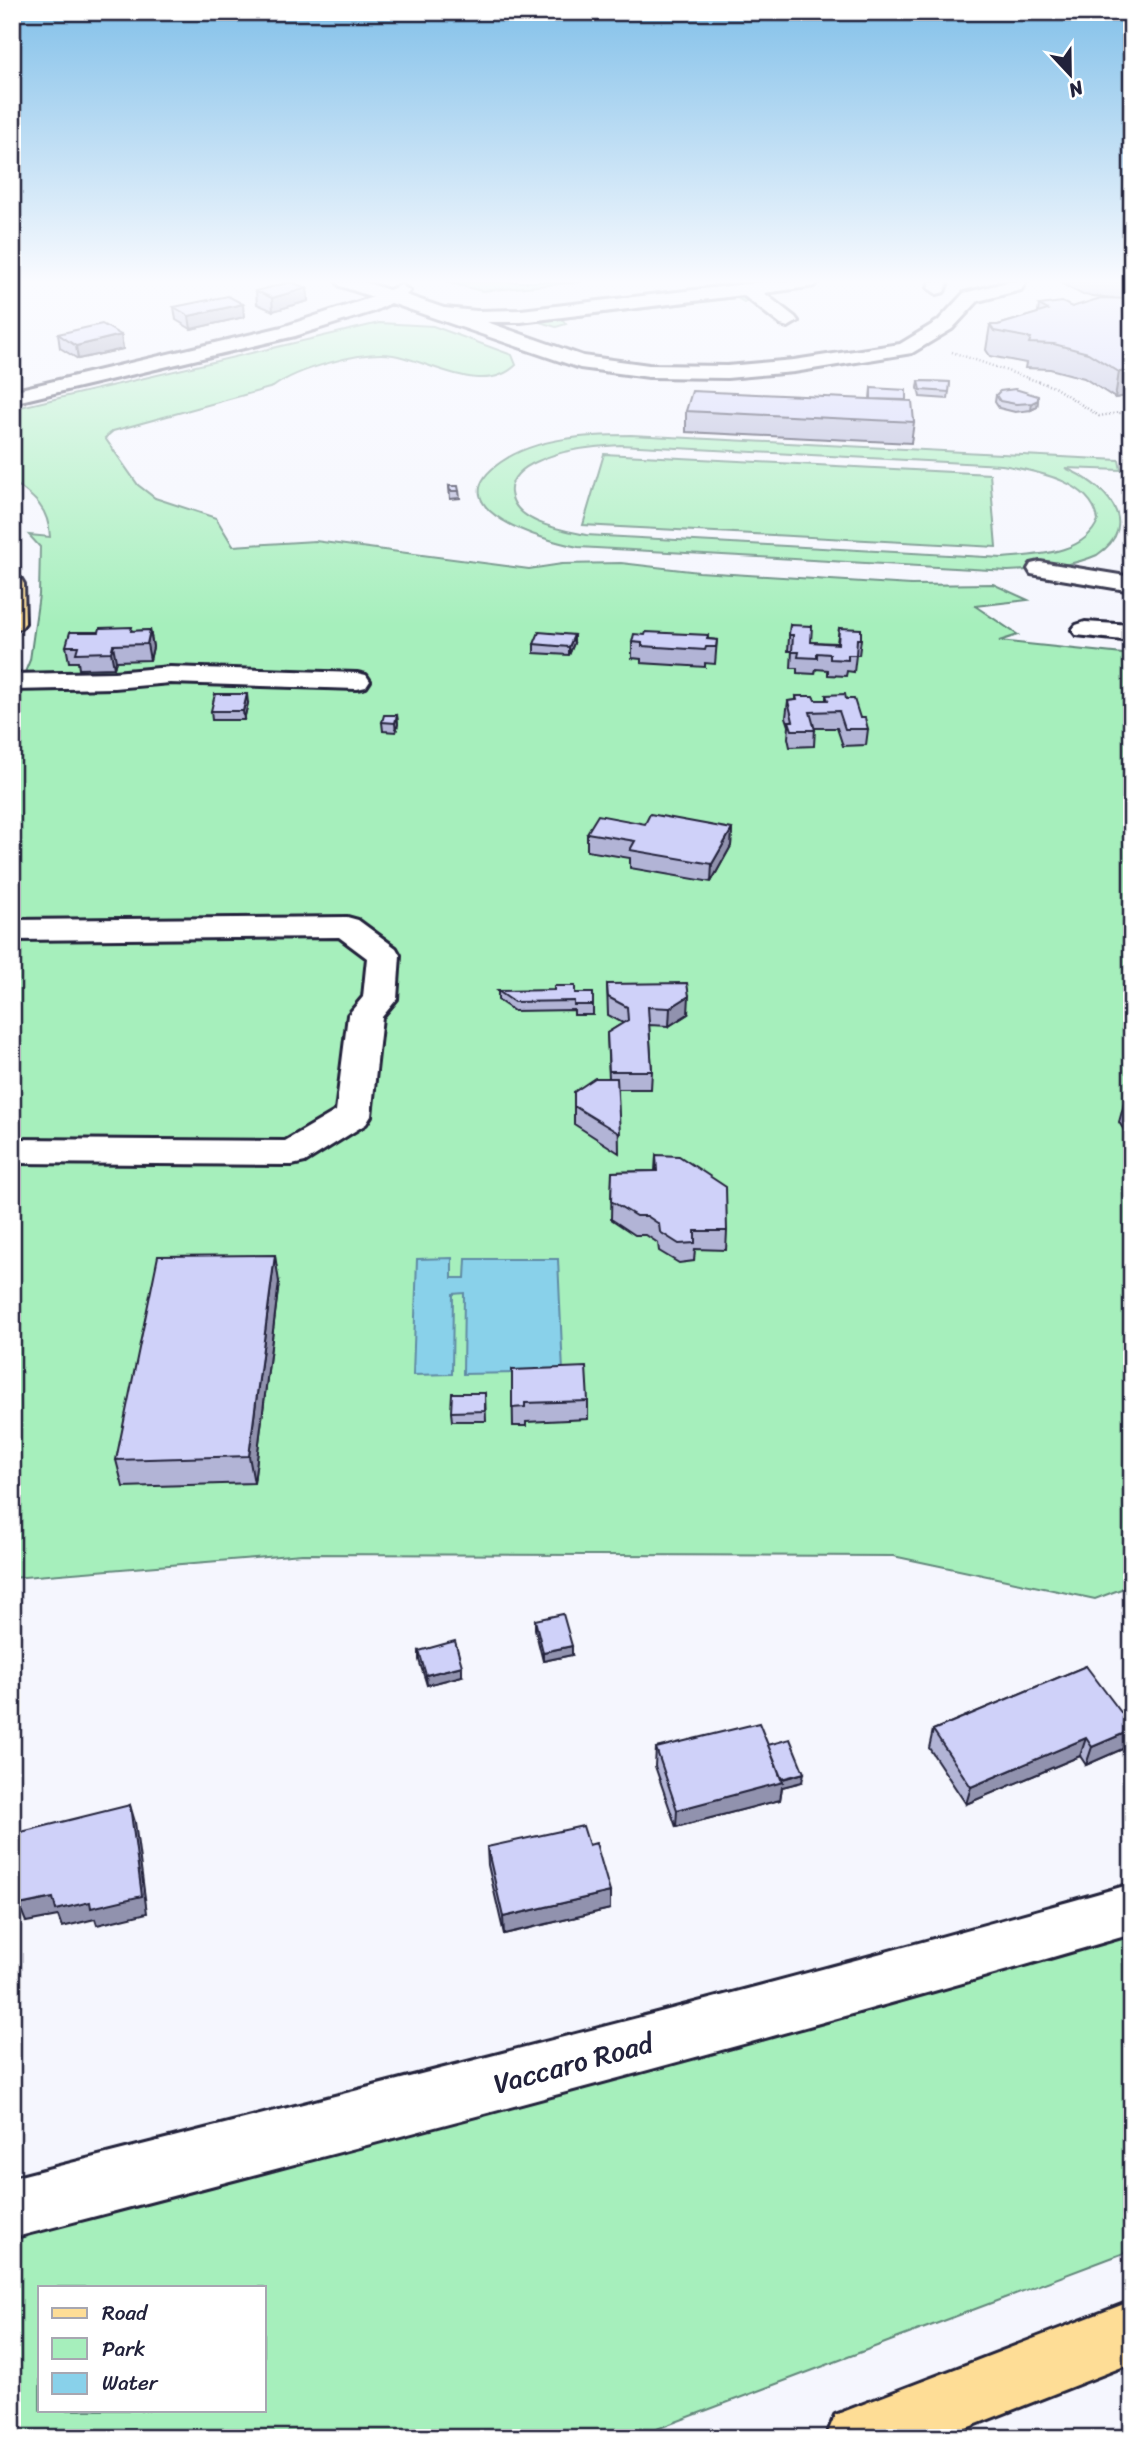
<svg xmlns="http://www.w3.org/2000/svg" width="1144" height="2450" viewBox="0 0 1144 2450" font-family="Sriracha,sans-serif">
<rect width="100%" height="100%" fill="#f5f6fe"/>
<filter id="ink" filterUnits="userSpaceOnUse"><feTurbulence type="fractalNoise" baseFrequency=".0143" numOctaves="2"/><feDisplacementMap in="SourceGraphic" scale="14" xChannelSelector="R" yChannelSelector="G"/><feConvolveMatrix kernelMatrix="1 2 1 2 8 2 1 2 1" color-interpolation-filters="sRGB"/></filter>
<g filter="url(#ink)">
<path fill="#a6efbc" stroke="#64887c" stroke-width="2" fill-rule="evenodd" d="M446 282H581L482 291Z
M733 295 750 301 744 302 737 298 562 319 566 324 556 327 533 320Z
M379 323 433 326 512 355 516 365C483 397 430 361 393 355 363 350 297 369 273 387L113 431 105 438 138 485 155 498 216 518 233 546 315 541 529 569 562 564 621 563 699 572 911 585 993 584 1028 600 975 606 1018 635 999 641 1132 655V1585L1095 1599 893 1556 302 1554 12 1578V704L30 660 39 595 40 547 29 535 50 537C49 508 34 497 12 481V409Z
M631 435 1119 460 1121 470 1065 468C1104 484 1144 523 1097 555 1070 567 1038 570 1008 571L578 547C546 541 433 509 501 462 537 437 589 435 631 435ZM620 445 1002 465C1034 471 1092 480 1098 520 1085 555 1034 555 1003 558L586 535C562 530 515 523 511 493 509 478 524 467 536 462 563 449 591 447 620 445Z
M604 454 990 474 996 547 583 525Z
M1132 1935V2250L633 2438H12V2240L257 2164ZM40 2287H264V2410H40Z"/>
<path fill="#89d1ea" stroke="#608ba4" stroke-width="2" d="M452 1258V1278H465L466 1259H558L563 1372 463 1374 464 1293 453 1294 452 1374 413 1375 417 1259Z"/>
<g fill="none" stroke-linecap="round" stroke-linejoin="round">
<g stroke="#22223b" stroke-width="6">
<path id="minor" d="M337 282H364L389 290 401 285 410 291 406 295 444 308 477 311 521 310 763 282H817L814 286 808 287 764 293 795 317 798 321 788 327 781 325 743 295 521 322H487L583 356 649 365 727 366 794 360 900 344 938 321 964 293 1008 282H1026L1021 290 978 301 952 329 912 353 794 372 727 378 649 377 580 368 391 303 372 312 295 336 12 403V391L282 327 373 297 340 286Z
M930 282H948L944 292 937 294 928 288Z
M1040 562 1132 577V591L1031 574 1028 569 1031 564Z
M1085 622 1132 625V641L1076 635 1072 630 1076 625Z
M170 667 357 673 366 675 370 681 366 687 357 689 170 683 114 688 12 690V674L114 672Z
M347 917 358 920 396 948 400 955 397 999 382 1017 371 1116 366 1124 305 1162 292 1165 12 1163V1139L285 1141 336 1111 348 1015 363 997 367 958 339 937 12 940V920Z
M1132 1884V1934C761 2043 387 2140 12 2238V2178C386 2083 760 1989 1132 1884Z"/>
</g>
<g stroke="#22223b" stroke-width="6">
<path id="major" d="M12 577 21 579 24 584 25 623 21 628 12 631Z
M1132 2301V2363L941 2438H826L835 2415Z"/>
</g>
<path stroke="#22223b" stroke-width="2.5" stroke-dasharray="1 2.5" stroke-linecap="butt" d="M952 352 1054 387 1099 416 1132 411"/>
<use href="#minor" fill="#fff" fill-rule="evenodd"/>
<use href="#major" fill="#fedd96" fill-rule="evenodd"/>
</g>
<path fill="#b2b4d6" stroke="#22223b" stroke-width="2" d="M1062 282H1132V395L1115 398 1084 378 1050 369 1025 368 1026 363 990 356 986 350 990 325H998L1038 313 1039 305 1072 307 1114 298 1083 295 1062 284Z
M307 288 308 301 273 311 257 304 256 291Z
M174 307 244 317 191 329 176 320Z
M58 334 121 335 123 349 78 359 60 348Z
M919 381 950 382 948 399 920 397 918 388Z
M871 388 914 422 911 443 686 432V411L870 399Z
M996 395 1038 400 1037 407 1031 410 1015 412 999 408 995 402Z
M449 486 459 491 460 498 450 499Z
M790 625 811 642 837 643 839 628 861 639 859 655H856L854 672 847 671 846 676 828 675V670L816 669 815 674 797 673V668H791L792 651H788Z
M150 630 153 647 150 660 116 661 114 668 79 669 78 662H69L66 646 133 631Z
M645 635H708V639L717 640 715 664 705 663V667L641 663V659L632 658V642Z
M574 643 569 655 534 653V644Z
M826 695 846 699 868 729 866 745 843 746 837 728H815L814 746 790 747 788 738 789 726 786 717 788 701 796 700V696L815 700H826Z
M248 703 244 720H212L211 711Z
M397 715 398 724 396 732 383 731 382 722Z
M645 824 732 829 731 846 711 882 630 868V858L587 851V833Z
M607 984 688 1014 669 1026 649 1025 652 1071 651 1089H618L619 1153 574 1124V1092L609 1078 607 1033 623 1023 608 1015Z
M498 991 575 993 593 1005V1015H574V1010L514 1011 498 1000Z
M1132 1103V1143L1119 1122 1124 1104Z
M656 1155 727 1231 726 1250 695 1249 694 1261 679 1263 659 1251 658 1243 646 1235H635L611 1219 612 1172 655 1171Z
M279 1282 254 1483 123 1487 116 1460Z
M512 1370 588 1401V1419L526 1422V1426H513Z
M485 1393 486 1421H452L451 1412Z
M535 1620 572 1655 543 1661 535 1629Z
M419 1651 462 1676 427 1685 419 1660Z
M1086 1666 1127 1747 1086 1765 1080 1756 966 1804 929 1748 933 1730Z
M768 1745 802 1782 782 1787 780 1800 676 1827 655 1766 656 1748Z
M589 1845 610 1909 504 1934 488 1865 487 1847Z"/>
<path fill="#9192ae" stroke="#22223b" stroke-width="2" d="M307 288 308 301 273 311 272 298Z
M243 304 244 317 191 329 189 316Z
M121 335 123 349 78 359 76 346Z
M1132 370V395L1115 398 1119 372Z
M1038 400 1037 407 1031 410 1032 403Z
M150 630 153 647 150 660 147 644Z
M574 635V643L569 655V647Z
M113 645 116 661 114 668 111 652Z
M247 694 248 703 244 720 243 711Z
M397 715 398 724 396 732 395 723Z
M732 829 731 846 711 882 712 864Z
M689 996 688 1014 669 1026 670 1008Z
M275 1255 279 1282 254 1483 249 1456Z
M572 1646V1655L543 1661V1652Z
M462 1666V1676L427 1685 426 1675Z
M1132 1730V1734L1127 1747 1086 1765 1092 1747Z
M1086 1738 1080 1756 966 1804 971 1787Z
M804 1773 802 1782 782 1787 780 1800 676 1827 677 1810Z
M130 1805 135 1822 147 1913 97 1925 95 1919 62 1927 58 1916 26 1922 19 1905 53 1898Z
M610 1892V1909L504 1934 503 1917Z"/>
<path fill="#cfd1f9" stroke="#22223b" stroke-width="2" d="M291 282 307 288 272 298 256 291Z
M228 296 243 304 189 316 174 307Z
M1101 298 1132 299V370L1119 372 1088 353 1054 344 1029 343 1031 338 994 331 990 325H998L1048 310 1039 305 1062 302 1072 307Z
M102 324 121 335 76 346 58 334Z
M919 381 950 382 949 392 921 390Z
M871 388 906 390V400L871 399Z
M1015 389 1038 396V400L1032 403 1016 404 1000 401 996 395 1000 391Z
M692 391 912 401 914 422 686 411Z
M449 486H458L459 491H450Z
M790 625 812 626 811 642 838 644 839 628 861 629V639H857L856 655H848V660L830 659V654L817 653V658L798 657 799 652H792L793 635H789Z
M132 627 131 631 150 630 147 644 113 645 111 652 76 653 78 646H66L70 632H99L100 628Z
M539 632 574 635 569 647 534 644Z
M646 632 708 635 707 639 717 640 716 647H706L705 650 642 646V643L632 642 634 634 645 635Z
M215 694H247L243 711H211Z
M845 694 846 699H854L860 718H865L868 729H845L839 711 810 712 815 730H792L789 721H793L788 701 797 700 796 696H813L815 700H828L826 695Z
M384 715H397L395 723 382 722Z
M650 814 732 829 712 864 630 850 635 841 587 833 598 815 645 824Z
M687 983 689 996 670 1008 648 1007 652 1071H609L607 1033 628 1020 627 1007 608 997 607 984Z
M554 986H575V993H593V1005H574V1001L514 1002 498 991 554 990Z
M595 1078H617L620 1134 574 1106V1092Z
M1132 1103V1117L1124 1104Z
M656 1155 679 1156 726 1187 727 1231H695V1243L679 1244 660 1232 659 1224 647 1216H636L611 1201 612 1172 657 1171Z
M275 1255 249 1456 116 1460 158 1256Z
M586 1367 588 1401 525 1403V1407L512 1408V1370Z
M452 1393H485V1411L451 1412Z
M563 1614 572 1646 543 1652 535 1620Z
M455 1641 462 1666 426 1675 419 1651Z
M1086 1666 1132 1727V1730L1092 1747 1086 1738 971 1787 933 1730Z
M759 1723 783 1782 677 1810 656 1748Z
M790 1739 804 1773 781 1779 768 1745Z
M130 1805 142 1896 91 1908 90 1902 56 1910 53 1898 19 1905 13 1834Z
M583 1826 589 1845 596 1843 610 1892 503 1917 487 1847Z"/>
</g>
<linearGradient id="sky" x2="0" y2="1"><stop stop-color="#82c0e9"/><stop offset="0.45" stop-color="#fafbff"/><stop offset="1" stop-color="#fafbff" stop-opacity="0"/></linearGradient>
<rect width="1144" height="625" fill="url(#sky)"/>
<g text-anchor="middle" stroke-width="6" stroke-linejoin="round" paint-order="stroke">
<g font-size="28" fill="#22223b" stroke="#fff">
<text transform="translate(573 2063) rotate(-15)" y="10">Vaccaro Road</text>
</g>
</g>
<rect width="1144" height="2450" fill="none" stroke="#fff" stroke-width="42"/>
<rect x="21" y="21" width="1102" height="2408" fill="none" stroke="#22223b" stroke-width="2.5" filter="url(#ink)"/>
<rect x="38" y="2286" width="228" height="126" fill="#ffffff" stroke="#a7a7b1" stroke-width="2"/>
<rect x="52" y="2308" width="35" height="10" fill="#fedd96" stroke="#a7a7b1" stroke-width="2"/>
<text x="102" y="2320" font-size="21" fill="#22223b">Road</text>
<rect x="52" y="2338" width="35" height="21" fill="#a6efbc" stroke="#a7a7b1" stroke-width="2"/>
<text x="102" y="2356" font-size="21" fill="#22223b">Park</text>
<rect x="52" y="2373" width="35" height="21" fill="#89d1ea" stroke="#a7a7b1" stroke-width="2"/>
<text x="102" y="2390" font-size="21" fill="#22223b">Water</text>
<g transform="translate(1070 74) rotate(158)" stroke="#ffffff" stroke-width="5" paint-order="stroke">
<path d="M0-5L12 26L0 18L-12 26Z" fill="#22223b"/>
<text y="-10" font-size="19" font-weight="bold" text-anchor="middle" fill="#22223b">N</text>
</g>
</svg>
